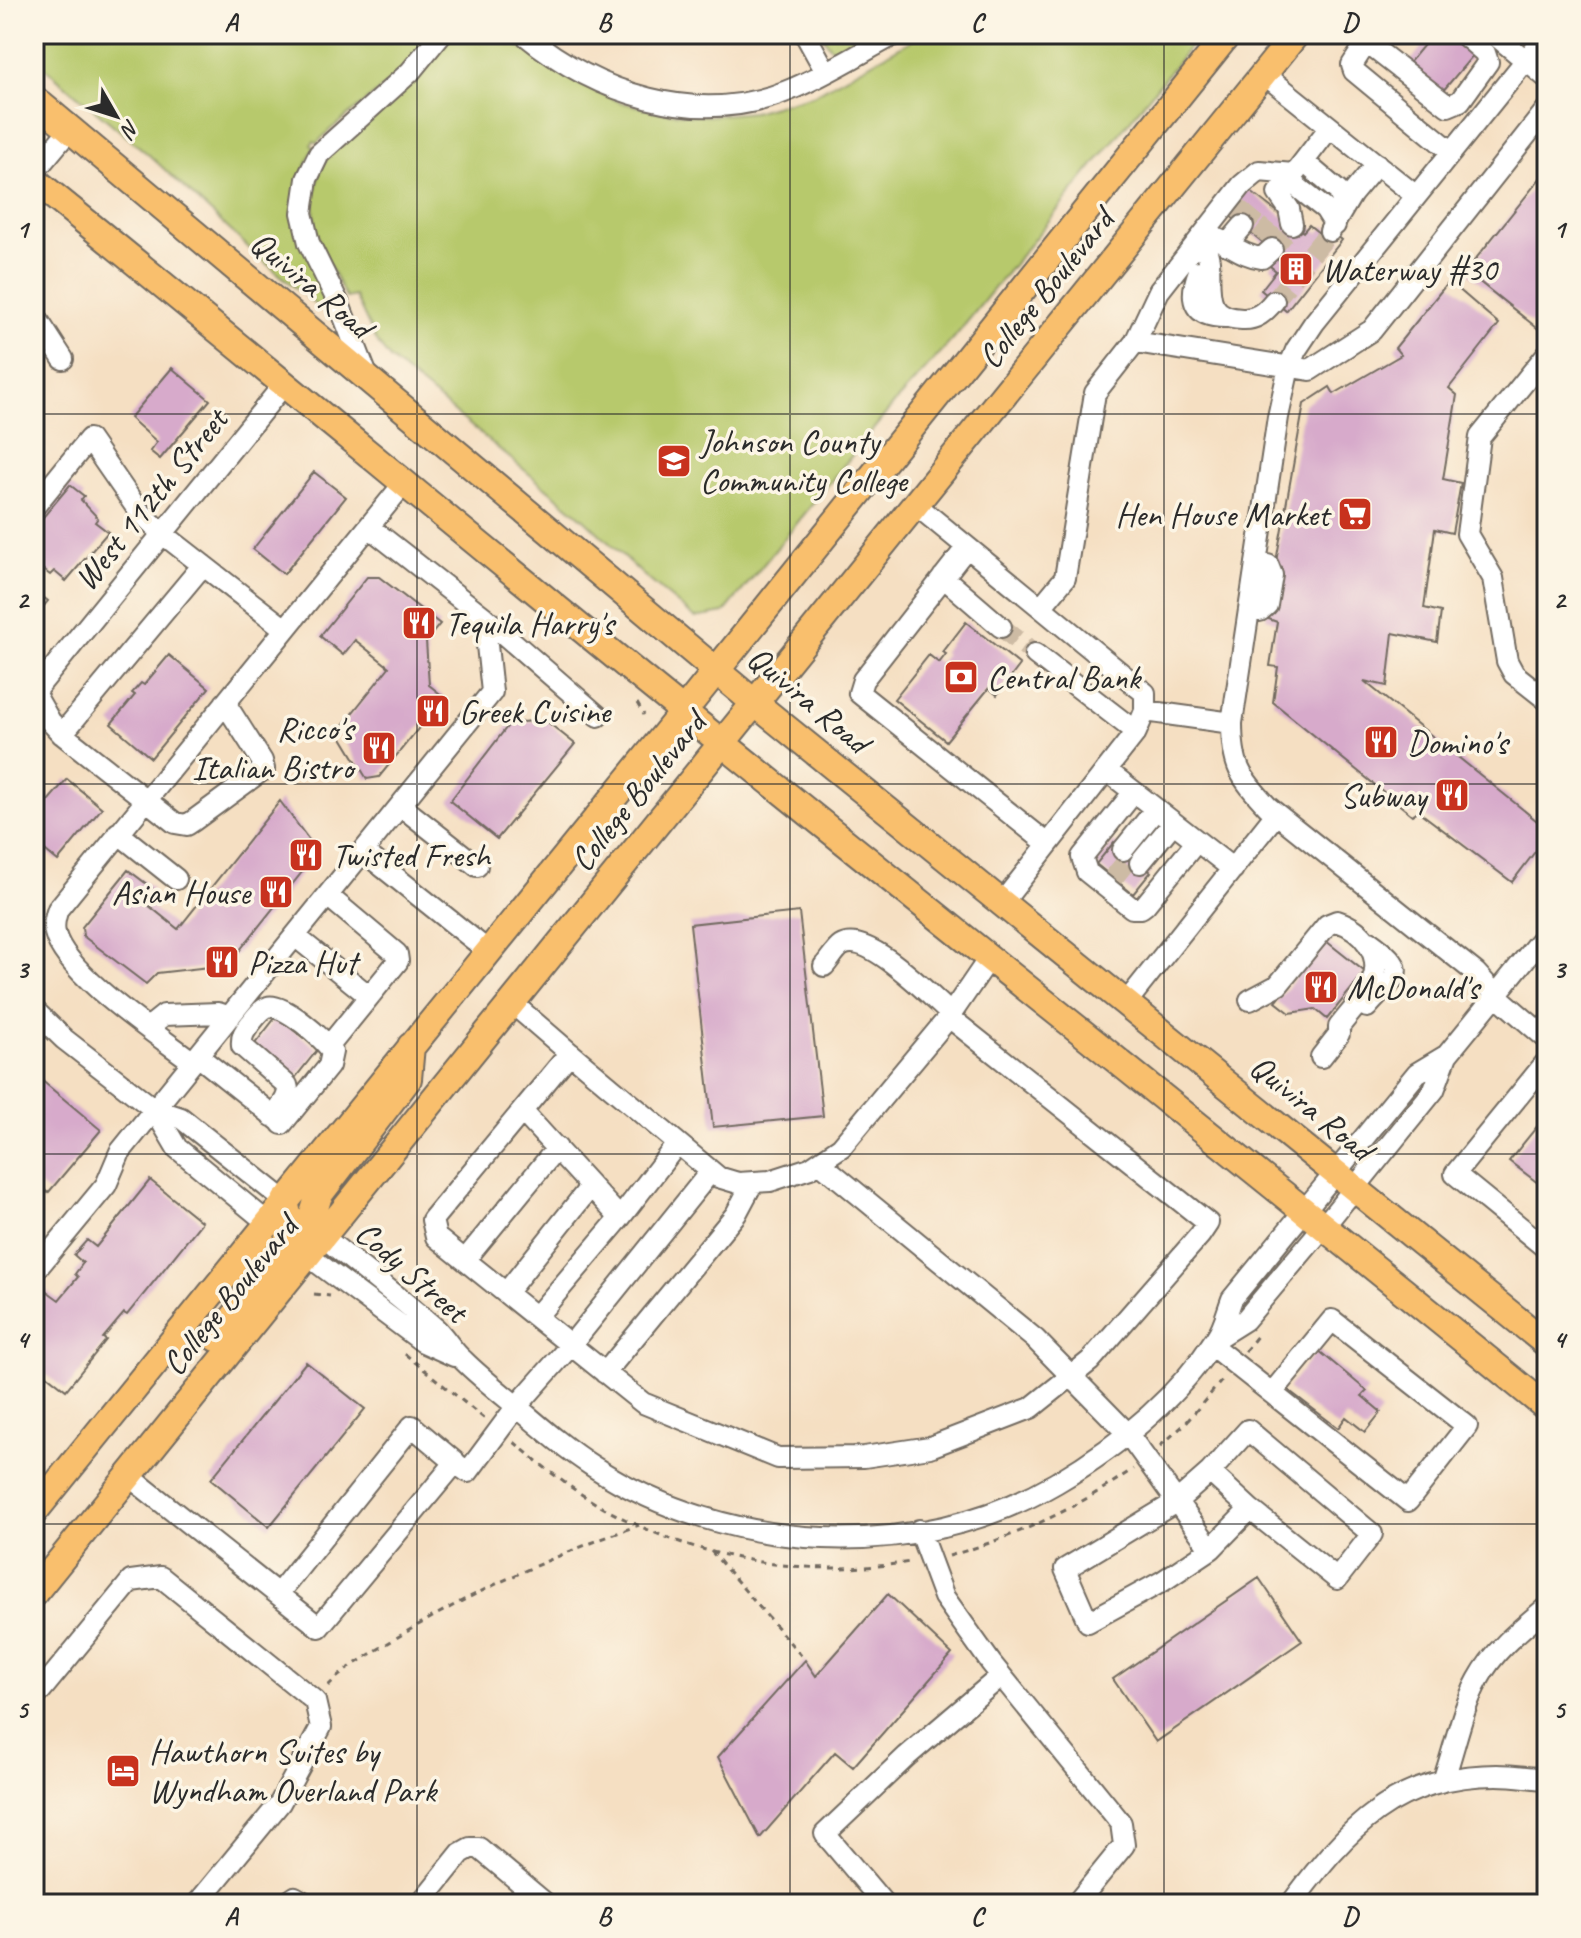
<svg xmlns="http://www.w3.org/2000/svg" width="1581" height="1938" viewBox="0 0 1581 1938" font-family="Caveat,sans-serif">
<rect width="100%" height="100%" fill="#fcf5e5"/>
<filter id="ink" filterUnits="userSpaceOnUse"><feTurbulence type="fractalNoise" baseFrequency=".0125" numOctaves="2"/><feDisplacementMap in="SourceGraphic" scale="16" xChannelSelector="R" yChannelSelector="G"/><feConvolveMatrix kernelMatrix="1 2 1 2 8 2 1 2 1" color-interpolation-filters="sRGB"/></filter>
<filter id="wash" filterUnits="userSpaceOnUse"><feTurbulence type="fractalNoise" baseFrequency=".006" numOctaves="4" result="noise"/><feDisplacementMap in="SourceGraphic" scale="32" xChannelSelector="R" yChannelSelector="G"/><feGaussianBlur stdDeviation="1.8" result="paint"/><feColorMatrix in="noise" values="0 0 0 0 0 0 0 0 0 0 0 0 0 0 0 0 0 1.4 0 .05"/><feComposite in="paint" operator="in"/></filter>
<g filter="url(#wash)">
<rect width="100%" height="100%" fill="#f5dfc2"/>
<path fill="#b7c96c" stroke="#717a4c" stroke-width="2" d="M34 34H437L409 67 331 129 317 143 314 141 311 145 314 147 300 180 332 305 323 311 261 259 149 155 34 59Z
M450 34H512L517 38V45L520 48 523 45 580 84 620 102 661 112 708 116 753 112 813 95 923 34H1200L954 338 897 400 724 613 695 618 642 574 585 520 390 359 376 341 355 296 346 298C321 249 301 217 324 161Z
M821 34H879L842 52 830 47Z"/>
<g id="blocks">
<path fill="#d7aacb" d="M1433 34H1449L1474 54 1442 92 1408 64Z
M1542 176 1547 180V336L1466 271Z
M1247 189 1303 232 1309 225 1319 233 1325 226 1342 240 1286 311 1261 290 1276 271 1270 266 1278 255 1227 213Z
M1449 281 1499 324 1449 388 1457 395 1443 479 1461 483 1452 533 1435 529 1424 608 1441 612 1437 642 1393 633 1387 686 1364 681 1547 829V836L1512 882 1418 811 1412 815 1273 702 1278 667 1270 666 1277 622 1266 618 1304 404 1330 387 1334 394 1401 355 1395 348Z
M172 368 210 400 160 459 150 451 157 442 130 418Z
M314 472 346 497 284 574 253 549Z
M70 485 84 496 81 500 98 518 95 522 108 532 66 581 54 571 50 575 41 568 39 571 34 567V528Z
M367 577H379L440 624 426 641 429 685 444 697 379 777 367 779 338 731 389 667 355 640 343 655 320 636Z
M34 590 48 601 34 618Z
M966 622 1020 665 997 695 989 688 946 741 894 699 929 655 939 663 946 654 943 652Z
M169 655 209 688 151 758 111 724 135 695 132 693 141 683 144 685Z
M545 720 575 744 497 839 450 801 510 723Z
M67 779 102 808 58 861 34 841 39 832 34 828V817Z
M280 801 318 852 220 975 209 967 157 973 146 984 83 936 82 927 128 870 152 888 142 900 178 929Z
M1114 842 1151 872 1133 894 1096 864Z
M799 912 823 1116 713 1127 690 924Z
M1326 941 1365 972 1327 1019 1315 1009 1290 1013 1276 1002Z
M276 1017 318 1049 295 1078 254 1045Z
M34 1074 101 1130 48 1193 34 1181Z
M1547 1114V1190L1509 1161Z
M150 1180 202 1222 127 1315 124 1313 103 1338 106 1340 66 1390 43 1372 34 1383V1301L44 1289 59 1300 78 1277 75 1274 83 1263 74 1255 87 1240 96 1247Z
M1318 1350 1367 1391 1362 1396 1381 1412 1365 1432 1346 1417 1338 1428 1287 1389Z
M306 1362 365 1409 269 1527 211 1479Z
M1259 1578 1302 1641 1156 1742 1113 1679Z
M888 1594 952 1654 853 1767 835 1752 760 1838 718 1757 805 1660 816 1676Z"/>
</g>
</g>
<g filter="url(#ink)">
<use href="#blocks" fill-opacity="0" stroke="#726a60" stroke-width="2"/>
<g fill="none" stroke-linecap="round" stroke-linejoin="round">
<path stroke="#cdbba4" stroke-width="20" stroke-dasharray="20 10" stroke-linecap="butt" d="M1231 216 1250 192
M1243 226 1263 202
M1260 240 1280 215
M1272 249 1292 224
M1274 301 1330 231
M1001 627 1035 654
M1113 878 1131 856"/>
<g stroke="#726a60" stroke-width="24">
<path id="minor" d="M524 34C596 93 696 128 787 91 825 76 860 53 896 34
M805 34 826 72
M1372 34 1352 65 1354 71 1452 152
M1494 34 1547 78
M1547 34 1314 323 1296 350 1289 367 1278 417 1232 723C1232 766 1240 777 1268 807L1476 973 1496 995 1547 1039
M1366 42 1448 106 1460 101 1488 62 1485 53 1463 34
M1264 74 1416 196
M1304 162 1338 191 1345 206
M34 172 70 129
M1294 174 1290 179 1291 182 1325 209 1335 225
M1290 179 1278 193 1289 209 1292 224
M1330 231 1352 194 1377 164
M1227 245 1243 226
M1272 249 1262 258C1236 255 1225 236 1202 236 1204 244 1208 252 1209 261 1211 288 1202 317 1242 319 1256 320 1265 312 1274 301
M1199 271C1187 302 1195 318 1228 317
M34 314 63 359
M1135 342 1159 291 1242 185 1259 171 1294 174 1330 127
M1547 354 1480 437 1467 534 1493 578 1507 661 1514 674 1547 700
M368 378 339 304 309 243 302 213 307 179 319 154 410 72 441 34
M916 505 1145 693V711L1136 732 1002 903
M34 507 89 439 138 510 163 534 285 629
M967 547 863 680 859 693 1048 844
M943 577 1001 627
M1041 607 1065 578 1095 393 1135 342 1310 370 1372 330 1547 109
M1249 611H1260L1267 605 1272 575 1268 565 1256 563
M484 617 598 716
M1035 654 1136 732
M34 692 285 383
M34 693 50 721 62 734 175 823 187 825 193 821 264 769 262 761 225 703
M1145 711 1232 723
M62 734 203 565
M1106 770 1233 869
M1134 792 1082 857 1087 872 1132 908H1141L1145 905 1197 841
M401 806 477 866
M118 833 176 879
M1123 850 1156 809
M364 852 488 951
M1140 863 1173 823
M328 896 397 954 398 961 329 1046
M295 936 369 996
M824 966C829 961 835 950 841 946 867 929 931 997 951 1014
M1250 1000 1278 985 1327 925 1337 921C1349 925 1361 933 1368 944 1390 977 1358 1001 1339 1027V1034L1321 1057
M512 1003 570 1053 432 1220 436 1237 643 1403 778 1458 864 1457 930 1447 1031 1408 1090 1361 1200 1235 1208 1223 949 1017 990 957
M1126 1003 1276 814
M1367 1007C1394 975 1414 974 1370 942
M34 1010 64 1039 154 1109 181 1118 285 1201
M149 1027 164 1015 218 1013 230 1017
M570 1053 718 1177 738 1183 770 1181 810 1168 841 1147 949 1017
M198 1056 281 1122
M1547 1061 1455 1174 1547 1249
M193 1062C158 1035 65 974 55 933 53 924 55 917 58 909L405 482
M154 1109 177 1148 268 1223
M522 1111 620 1218 536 1317
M272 1116C280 1107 291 1097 287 1085L242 1046C241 1036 244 1032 250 1024 255 1018 261 1009 268 1007 282 1002 326 1040 332 1052L329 1066 282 1124
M819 1162 1035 1339 1128 1434 1211 1549 1163 1581 1088 1622 1065 1569 1176 1502 1210 1472
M620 1218 677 1144
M322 1236C360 1267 399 1297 435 1328 446 1338 452 1351 463 1360 477 1374 493 1387 509 1400 536 1423 564 1448 594 1467 728 1554 917 1564 1056 1483 1117 1447 1177 1399 1216 1338 1224 1327 1227 1312 1232 1299L1417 1073 1447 1055
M307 1255 423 1342 454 1356
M465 1260 557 1148
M34 1272 106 1185 120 1152 492 692 484 617 369 527
M506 1293 591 1186
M1218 1337 1245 1320 1324 1226 1434 1090 1447 1055 1547 932
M1211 1345 1408 1501 1467 1426 1332 1320 1272 1393
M605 1373 736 1214 753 1182
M129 1476 319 1627 455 1463 468 1472 517 1406 571 1345 711 1171
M919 1530 944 1597 991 1663 1121 1823 1124 1845 1076 1904
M1211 1549 1250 1509 1337 1579 1372 1534 1248 1430 1210 1472 1250 1509
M278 1594 412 1426 456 1463
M34 1699 131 1581 161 1577 315 1701 321 1727 280 1803 197 1904
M1443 1781C1455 1748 1461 1711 1478 1680 1494 1650 1521 1629 1546 1608
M285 1904 295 1897 307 1904
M420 1904 461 1853 470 1848H479L546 1904
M884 1904 825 1834 907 1756 1001 1676
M1291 1904C1347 1828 1396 1775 1497 1775 1514 1775 1531 1778 1547 1779"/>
</g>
<g stroke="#726a60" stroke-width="30">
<path id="major" d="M34 99 756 704 1547 1344
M34 180C245 350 452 524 663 695 957 934 1254 1168 1547 1408
M307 1255 309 1227 319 1195 408 1079 411 1046
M217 1338 286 1252 291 1228 285 1201
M34 1512 666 733 1228 34
M34 1593 1296 34"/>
</g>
<path stroke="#726a60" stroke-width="3" stroke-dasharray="6 6" stroke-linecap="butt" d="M637 703 644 715
M314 1294 330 1296
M1245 1351 1258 1335
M405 1354 486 1420
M514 1442C537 1462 561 1481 587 1498 681 1557 801 1580 910 1562
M1160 1446 1184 1425 1223 1379
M711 1551 805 1660
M949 1556C1022 1534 1070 1512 1133 1469
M328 1686C346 1667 371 1654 393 1640 471 1592 553 1556 639 1525"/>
<use href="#minor" stroke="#fff" stroke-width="20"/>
<use href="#major" stroke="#f9bf6d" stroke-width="26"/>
</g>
</g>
<path fill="none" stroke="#2b2b2b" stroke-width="2" stroke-opacity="0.55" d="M417 34V1904M790 34V1904M1164 34V1904M34 414H1547M34 784H1547M34 1154H1547M34 1524H1547"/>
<defs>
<g id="building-square" transform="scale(1.8)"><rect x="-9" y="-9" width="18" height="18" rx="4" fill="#c8321e" stroke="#fcf5e5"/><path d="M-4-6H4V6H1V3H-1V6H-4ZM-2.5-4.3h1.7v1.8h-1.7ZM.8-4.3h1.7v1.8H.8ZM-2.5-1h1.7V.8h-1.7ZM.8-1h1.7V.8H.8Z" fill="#fff"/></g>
<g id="university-square" transform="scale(1.8)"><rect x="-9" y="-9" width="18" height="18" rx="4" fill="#c8321e" stroke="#fcf5e5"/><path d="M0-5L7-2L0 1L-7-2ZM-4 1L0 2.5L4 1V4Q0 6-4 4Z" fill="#fff"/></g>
<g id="supermarket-square" transform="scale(1.8)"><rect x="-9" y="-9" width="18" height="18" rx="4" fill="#c8321e" stroke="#fcf5e5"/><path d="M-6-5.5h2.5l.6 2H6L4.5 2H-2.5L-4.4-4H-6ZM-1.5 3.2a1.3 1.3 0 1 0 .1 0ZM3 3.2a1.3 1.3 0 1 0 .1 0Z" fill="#fff"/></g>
<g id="restaurant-square" transform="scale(1.8)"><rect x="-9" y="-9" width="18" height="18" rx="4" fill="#c8321e" stroke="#fcf5e5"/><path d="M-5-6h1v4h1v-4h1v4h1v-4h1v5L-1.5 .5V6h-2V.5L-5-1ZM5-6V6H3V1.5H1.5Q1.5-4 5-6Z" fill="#fff"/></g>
<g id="bank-square" transform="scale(1.8)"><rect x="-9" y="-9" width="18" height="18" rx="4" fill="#c8321e" stroke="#fcf5e5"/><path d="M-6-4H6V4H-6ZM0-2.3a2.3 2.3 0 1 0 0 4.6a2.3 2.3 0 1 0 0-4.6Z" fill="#fff"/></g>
<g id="hotel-square" transform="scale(1.8)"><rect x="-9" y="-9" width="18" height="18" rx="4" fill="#c8321e" stroke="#fcf5e5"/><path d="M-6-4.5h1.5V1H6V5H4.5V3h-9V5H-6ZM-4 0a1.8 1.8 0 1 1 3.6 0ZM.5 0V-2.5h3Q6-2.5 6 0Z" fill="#fff"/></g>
</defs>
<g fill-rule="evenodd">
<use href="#building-square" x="1296" y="269"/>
<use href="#university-square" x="674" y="461"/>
<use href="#supermarket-square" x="1355" y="514"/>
<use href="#restaurant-square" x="419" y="623"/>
<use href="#bank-square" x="961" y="677"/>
<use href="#restaurant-square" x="433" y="711"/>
<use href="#restaurant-square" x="1381" y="742"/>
<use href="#restaurant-square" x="379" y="748"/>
<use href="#restaurant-square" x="1452" y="795"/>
<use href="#restaurant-square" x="306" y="855"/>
<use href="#restaurant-square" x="276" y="892"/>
<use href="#restaurant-square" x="222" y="962"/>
<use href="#restaurant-square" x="1321" y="987"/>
<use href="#hotel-square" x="123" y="1771"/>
</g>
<g text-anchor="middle" stroke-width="7" stroke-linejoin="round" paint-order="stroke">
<g font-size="34" fill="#2b2b2b" stroke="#fcf5e5" text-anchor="start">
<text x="1322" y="281">Waterway #30</text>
<text x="700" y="453">Johnson County<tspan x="700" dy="39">Community College</tspan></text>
<text x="1329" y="526" text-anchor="end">Hen House Market</text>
<text x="445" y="635">Tequila Harry's</text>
<text x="987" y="689">Central Bank</text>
<text x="459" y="723">Greek Cuisine</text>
<text x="353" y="740" text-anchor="end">Ricco's<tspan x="353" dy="39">Italian Bistro</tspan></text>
<text x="1407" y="754">Domino's</text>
<text x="1426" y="807" text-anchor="end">Subway</text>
<text x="332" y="867">Twisted Fresh</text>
<text x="250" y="904" text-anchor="end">Asian House</text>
<text x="248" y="974">Pizza Hut</text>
<text x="1347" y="999">McDonald's</text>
<text x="149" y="1763">Hawthorn Suites by<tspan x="149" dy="39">Wyndham Overland Park</tspan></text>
</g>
<g font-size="34" fill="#2b2b2b" stroke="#fcf5e5">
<text transform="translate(312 284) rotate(40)" y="12">Quivira Road</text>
<text transform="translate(1045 288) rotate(-51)" y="12">College Boulevard</text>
<text transform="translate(150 499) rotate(-51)" y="12">West 112th Street</text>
<text transform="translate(809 699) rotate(40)" y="12">Quivira Road</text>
<text transform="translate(637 791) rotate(-51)" y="12">College Boulevard</text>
<text transform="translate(1312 1107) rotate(39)" y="12">Quivira Road</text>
<text transform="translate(412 1271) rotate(41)" y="12">Cody Street</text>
<text transform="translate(229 1295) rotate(-51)" y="12">College Boulevard</text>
</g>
</g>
<rect width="1581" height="1938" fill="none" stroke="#fcf5e5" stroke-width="88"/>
<g transform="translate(116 116) rotate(129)" stroke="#fcf5e5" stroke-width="6" paint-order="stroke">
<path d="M0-6L14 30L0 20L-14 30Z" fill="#2b2b2b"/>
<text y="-12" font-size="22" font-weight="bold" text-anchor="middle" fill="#2b2b2b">N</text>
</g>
<rect x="44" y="44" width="1493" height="1850" fill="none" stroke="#2b2b2b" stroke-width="3"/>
<g font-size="26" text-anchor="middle" font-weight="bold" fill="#2b2b2b">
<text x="231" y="31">A</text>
<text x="604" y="31">B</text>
<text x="977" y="31">C</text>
<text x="1350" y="31">D</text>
<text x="22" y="238">1</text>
<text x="1559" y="238">1</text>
<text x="22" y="608">2</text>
<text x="1559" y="608">2</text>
<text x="22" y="978">3</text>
<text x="1559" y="978">3</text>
<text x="22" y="1348">4</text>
<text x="1559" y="1348">4</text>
<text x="22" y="1718">5</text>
<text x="1559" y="1718">5</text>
<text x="231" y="1925">A</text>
<text x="604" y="1925">B</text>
<text x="977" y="1925">C</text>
<text x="1350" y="1925">D</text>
</g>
</svg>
